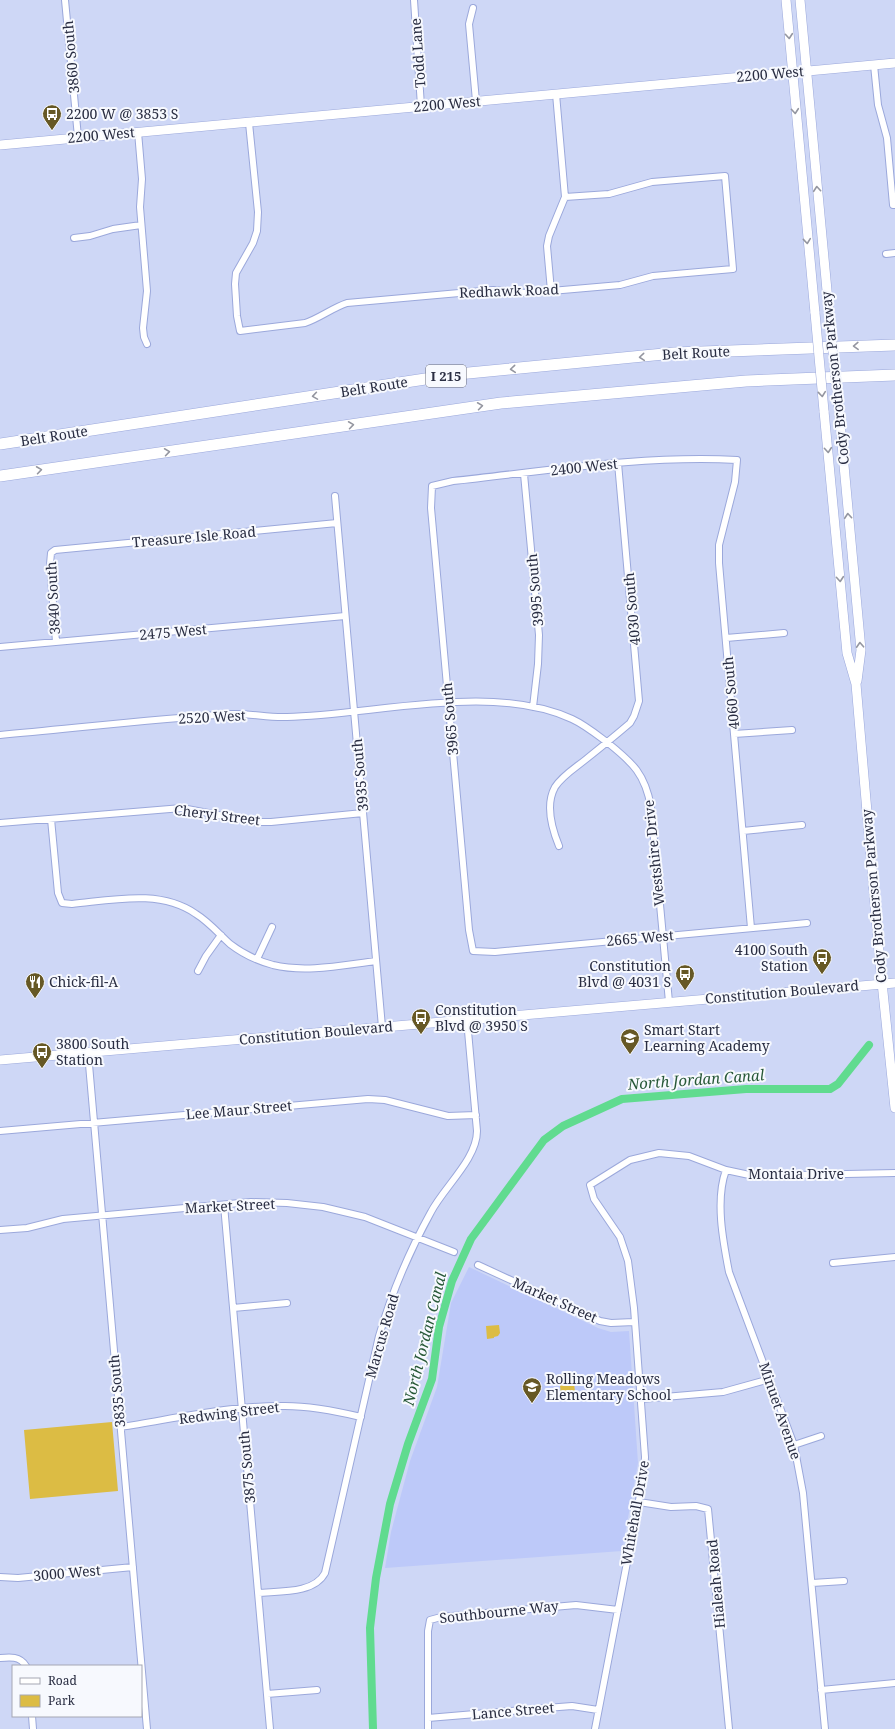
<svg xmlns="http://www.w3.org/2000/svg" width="895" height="1729" viewBox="0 0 895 1729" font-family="'Noto Serif',serif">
<rect width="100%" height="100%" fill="#ced7f6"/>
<path fill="#bdc9f9" d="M469 1267 598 1328 611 1332 629 1331 638 1463 622 1551 385 1568 391 1532 410 1461 437 1387 451 1303Z"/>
<path fill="#dcbc44" d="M499 1325 500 1333 498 1336 494 1337V1338L487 1339 486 1326Z
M573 1373 575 1392 561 1395 559 1375Z
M112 1422 118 1491 30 1499 24 1430Z"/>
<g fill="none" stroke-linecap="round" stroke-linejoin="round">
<path stroke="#60db8f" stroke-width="8" d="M373 1729 370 1628 376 1578 390 1504 408 1444 432 1379 439 1327 452 1281 471 1239 544 1140 563 1126 622 1099 746 1089H830L838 1084 869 1045"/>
<g stroke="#9ba8db" stroke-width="8">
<path id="street" d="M65 0 78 137
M414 0 421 106
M473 8 469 24 476 101
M874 65 878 105 887 138 893 205H895
M249 123 258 212 257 231 253 243 236 273 235 284 237 316 240 331 305 323C320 318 332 308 347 303L493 290 526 293 551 291 620 285 653 276 733 269 725 176 652 182 609 194 565 197
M138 132 142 179 140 207 147 291 143 328 144 337 147 344
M74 238 90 236 113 229 141 225
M886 254 895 253
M551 291 547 246 549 236 565 197 556 94
M524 474 539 635 538 664 533 707
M335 496 382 1027
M726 638 784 633
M56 642 50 564 51 553 55 550 337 523
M0 647 345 616
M734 734 792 730
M0 735C77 728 154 719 231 714 250 713 268 718 287 717 374 715 492 682 572 719 585 725 596 734 608 743 633 763 645 774 651 807L669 1002
M51 819 58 893 62 903 72 904C113 900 160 889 196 914 209 922 219 934 230 944 243 954 258 961 273 965 306 973 343 965 376 961
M0 823 182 808 255 822H271L363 813
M743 831 802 825
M559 846C552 829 545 805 555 787 562 776 575 768 585 760 600 748 615 736 630 723L634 716 639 701 618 463
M751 928 719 563V545L735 482 737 460C643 455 546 471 453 481L432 486 431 508 469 930 473 951 495 952 807 923
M257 959 272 927
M198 971 206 956 221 935
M88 1053 147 1729
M0 1131 368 1099 385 1100 448 1116 476 1115
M726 1170C715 1200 723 1241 729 1272L794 1445 803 1493 825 1729
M224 1205 270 1729
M0 1230 27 1228 63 1219 251 1202 287 1203 323 1207 365 1217 454 1252
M833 1263 895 1257
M478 1265 600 1321 611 1323 634 1322
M233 1308 287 1303
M641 1399 723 1392 770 1379
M121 1427C173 1419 233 1405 285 1406 311 1406 336 1411 361 1417
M794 1445 821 1436
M639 1502 671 1507 696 1506 708 1509 729 1729
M0 1577 18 1578 133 1567
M812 1583 844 1581
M258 1593C279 1591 314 1594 325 1573L379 1336C391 1295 410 1250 431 1212 444 1187 477 1159 477 1131L467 1020
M0 1658C10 1657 20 1656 26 1666
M821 1690 895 1683
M267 1694 317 1690
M32 1716 33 1729
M428 1718 559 1707 572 1706 598 1710
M428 1729V1631L430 1620 441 1617 576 1605 618 1610
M595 1729 644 1474 645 1457 634 1308 628 1261 620 1237 594 1199 590 1185 630 1160 659 1153 689 1156 726 1170 754 1176 895 1173"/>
</g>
<g stroke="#9ba8db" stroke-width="10">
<path id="secondary" d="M786 0 815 313
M800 0 829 312
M0 145 895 63
M824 411 847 653 856 684 880 963 895 1108
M839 411 861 650 857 681
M0 1060 895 983"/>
</g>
<g stroke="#9ba8db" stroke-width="12">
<path id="highway" d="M0 444 458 374 674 353 895 345
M0 476 501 403 746 381 895 375"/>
</g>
<use href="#street" stroke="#fff" stroke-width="6"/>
<use href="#secondary" stroke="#fff" stroke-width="9"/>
<use href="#highway" stroke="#fff" stroke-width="11"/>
<g stroke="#9ba8db" stroke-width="10" stroke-linecap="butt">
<path id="secondary-bridge" d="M829 312 839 411
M815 313 824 411"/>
</g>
<use href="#secondary-bridge" stroke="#fff" stroke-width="9"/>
</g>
<defs><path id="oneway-chevron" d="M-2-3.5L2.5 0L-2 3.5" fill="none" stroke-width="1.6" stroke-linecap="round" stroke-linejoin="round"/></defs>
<g stroke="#9496a0">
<use href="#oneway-chevron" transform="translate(789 36) rotate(85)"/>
<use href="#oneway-chevron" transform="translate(795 111) rotate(85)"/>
<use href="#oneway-chevron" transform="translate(817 189) rotate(-95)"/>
<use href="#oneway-chevron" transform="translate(807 241) rotate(84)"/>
<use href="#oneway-chevron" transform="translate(856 346) rotate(178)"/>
<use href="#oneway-chevron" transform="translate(642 357) rotate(175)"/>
<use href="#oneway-chevron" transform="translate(513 369) rotate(175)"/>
<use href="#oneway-chevron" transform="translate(822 394) rotate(84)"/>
<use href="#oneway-chevron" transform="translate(315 396) rotate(171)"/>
<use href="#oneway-chevron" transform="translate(480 406) rotate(-8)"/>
<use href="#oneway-chevron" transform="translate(351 425) rotate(-8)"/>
<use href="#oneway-chevron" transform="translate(828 450) rotate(85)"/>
<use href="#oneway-chevron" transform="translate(167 452) rotate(-8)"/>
<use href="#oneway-chevron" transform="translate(39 470) rotate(-8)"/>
<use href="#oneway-chevron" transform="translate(848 516) rotate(-95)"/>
<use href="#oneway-chevron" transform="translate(840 579) rotate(85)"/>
<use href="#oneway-chevron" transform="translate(860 645) rotate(-93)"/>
</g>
<defs>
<g id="bus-pin" transform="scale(1)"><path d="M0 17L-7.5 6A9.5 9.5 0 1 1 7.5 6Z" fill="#665825" stroke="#f7f9fe"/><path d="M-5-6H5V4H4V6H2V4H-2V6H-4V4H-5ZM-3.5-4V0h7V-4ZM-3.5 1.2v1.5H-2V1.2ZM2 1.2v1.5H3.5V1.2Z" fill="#fff"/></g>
<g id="restaurant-pin" transform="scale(1)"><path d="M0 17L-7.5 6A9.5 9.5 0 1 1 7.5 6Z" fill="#665825" stroke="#f7f9fe"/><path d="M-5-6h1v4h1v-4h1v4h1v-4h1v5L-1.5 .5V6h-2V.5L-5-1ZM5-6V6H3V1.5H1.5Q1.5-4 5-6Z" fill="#fff"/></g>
<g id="school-pin" transform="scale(1)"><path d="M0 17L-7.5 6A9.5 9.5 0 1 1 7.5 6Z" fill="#665825" stroke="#f7f9fe"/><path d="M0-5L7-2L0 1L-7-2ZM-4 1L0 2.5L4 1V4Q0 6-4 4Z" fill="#fff"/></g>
</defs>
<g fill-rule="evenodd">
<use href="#bus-pin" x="52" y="114"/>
<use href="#bus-pin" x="822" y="958"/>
<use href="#bus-pin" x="685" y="974"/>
<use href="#restaurant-pin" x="35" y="982"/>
<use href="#bus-pin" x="421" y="1018"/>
<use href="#school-pin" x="630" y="1038"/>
<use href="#bus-pin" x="42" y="1052"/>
<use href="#school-pin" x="532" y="1387"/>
</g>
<g text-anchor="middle" stroke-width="4" stroke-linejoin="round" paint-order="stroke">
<rect fill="#f7f9fe" stroke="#676a7a" stroke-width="1" x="426" y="365" width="40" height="22" rx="3"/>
<g font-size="13" font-weight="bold" fill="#292d42">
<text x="446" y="381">I 215</text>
</g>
<g font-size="14" fill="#292d42" stroke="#f7f9fe">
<text transform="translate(418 53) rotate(-94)" y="5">Todd Lane</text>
<text transform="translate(71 57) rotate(-95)" y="5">3860 South</text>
<text transform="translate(770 74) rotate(-5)" y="5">2200 West</text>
<text transform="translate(447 104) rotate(-5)" y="5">2200 West</text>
<text transform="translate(101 135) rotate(-5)" y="5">2200 West</text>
<text transform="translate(509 291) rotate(-2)" y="5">Redhawk Road</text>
<text transform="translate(696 353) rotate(-3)" y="5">Belt Route</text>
<text transform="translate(835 378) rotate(-96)" y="5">Cody Brotherson Parkway</text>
<text transform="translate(374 387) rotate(-9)" y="5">Belt Route</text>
<text transform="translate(54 436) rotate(-9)" y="5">Belt Route</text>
<text transform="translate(584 467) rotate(-6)" y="5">2400 West</text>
<text transform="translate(194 537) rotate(-5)" y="5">Treasure Isle Road</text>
<text transform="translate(535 590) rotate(-95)" y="5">3995 South</text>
<text transform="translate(53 598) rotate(-93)" y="5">3840 South</text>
<text transform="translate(632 609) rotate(-95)" y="5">4030 South</text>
<text transform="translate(173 632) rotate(-5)" y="5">2475 West</text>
<text transform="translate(731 693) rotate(-95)" y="5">4060 South</text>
<text transform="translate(212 717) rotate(-3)" y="5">2520 West</text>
<text transform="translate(450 719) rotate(-95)" y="5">3965 South</text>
<text transform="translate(360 775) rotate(-95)" y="5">3935 South</text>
<text transform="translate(217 815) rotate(7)" y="5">Cheryl Street</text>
<text transform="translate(654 853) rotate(-96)" y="5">Westshire Drive</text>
<text transform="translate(874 896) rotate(-95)" y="5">Cody Brotherson Parkway</text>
<text transform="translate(640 938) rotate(-5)" y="5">2665 West</text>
<text transform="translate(782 992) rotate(-5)" y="5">Constitution Boulevard</text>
<text transform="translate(316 1033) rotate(-5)" y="5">Constitution Boulevard</text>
<text transform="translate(239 1110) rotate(-5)" y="5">Lee Maur Street</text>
<text x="796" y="1179">Montaia Drive</text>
<text transform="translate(230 1206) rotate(-3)" y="5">Market Street</text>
<text transform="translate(555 1300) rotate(24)" y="5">Market Street</text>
<text transform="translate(382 1336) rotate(-74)" y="5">Marcus Road</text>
<text transform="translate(117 1391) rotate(-95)" y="5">3835 South</text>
<text transform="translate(780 1411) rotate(71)" y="5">Minuet Avenue</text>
<text transform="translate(229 1413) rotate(-7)" y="5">Redwing Street</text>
<text transform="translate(247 1467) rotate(-95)" y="5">3875 South</text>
<text transform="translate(635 1513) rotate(-80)" y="5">Whitehall Drive</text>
<text transform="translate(67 1573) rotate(-5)" y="5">3000 West</text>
<text transform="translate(716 1584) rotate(-95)" y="5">Hialeah Road</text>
<text transform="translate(499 1612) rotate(-6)" y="5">Southbourne Way</text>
<text transform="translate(513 1711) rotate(-5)" y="5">Lance Street</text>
</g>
<g font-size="14" fill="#292d42" stroke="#f7f9fe" text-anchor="start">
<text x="66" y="119">2200 W @ 3853 S</text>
<text x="808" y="955" text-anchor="end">4100 South<tspan x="808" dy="16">Station</tspan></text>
<text x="671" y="971" text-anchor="end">Constitution<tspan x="671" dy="16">Blvd @ 4031 S</tspan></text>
<text x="49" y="987">Chick-fil-A</text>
<text x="435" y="1015">Constitution<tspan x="435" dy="16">Blvd @ 3950 S</tspan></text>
<text x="644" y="1035">Smart Start<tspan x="644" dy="16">Learning Academy</tspan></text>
<text x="56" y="1049">3800 South<tspan x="56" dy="16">Station</tspan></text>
<text x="546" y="1384">Rolling Meadows<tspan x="546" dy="16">Elementary School</tspan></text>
</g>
<g font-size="15" font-style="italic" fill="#285939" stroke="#f7f9fe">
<text transform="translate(696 1080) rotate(-4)" y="5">North Jordan Canal</text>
<text transform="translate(425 1339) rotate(-76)" y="5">North Jordan Canal</text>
</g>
</g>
<rect x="12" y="1665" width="130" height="52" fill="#f7f9fe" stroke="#a5a7b3"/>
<rect x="20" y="1678" width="20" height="6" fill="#ffffff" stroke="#a5a7b3"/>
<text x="48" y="1685" font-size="12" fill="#292d42">Road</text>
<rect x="20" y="1695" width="20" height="12" fill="#dcbc44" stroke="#a5a7b3"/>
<text x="48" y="1705" font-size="12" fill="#292d42">Park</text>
</svg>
